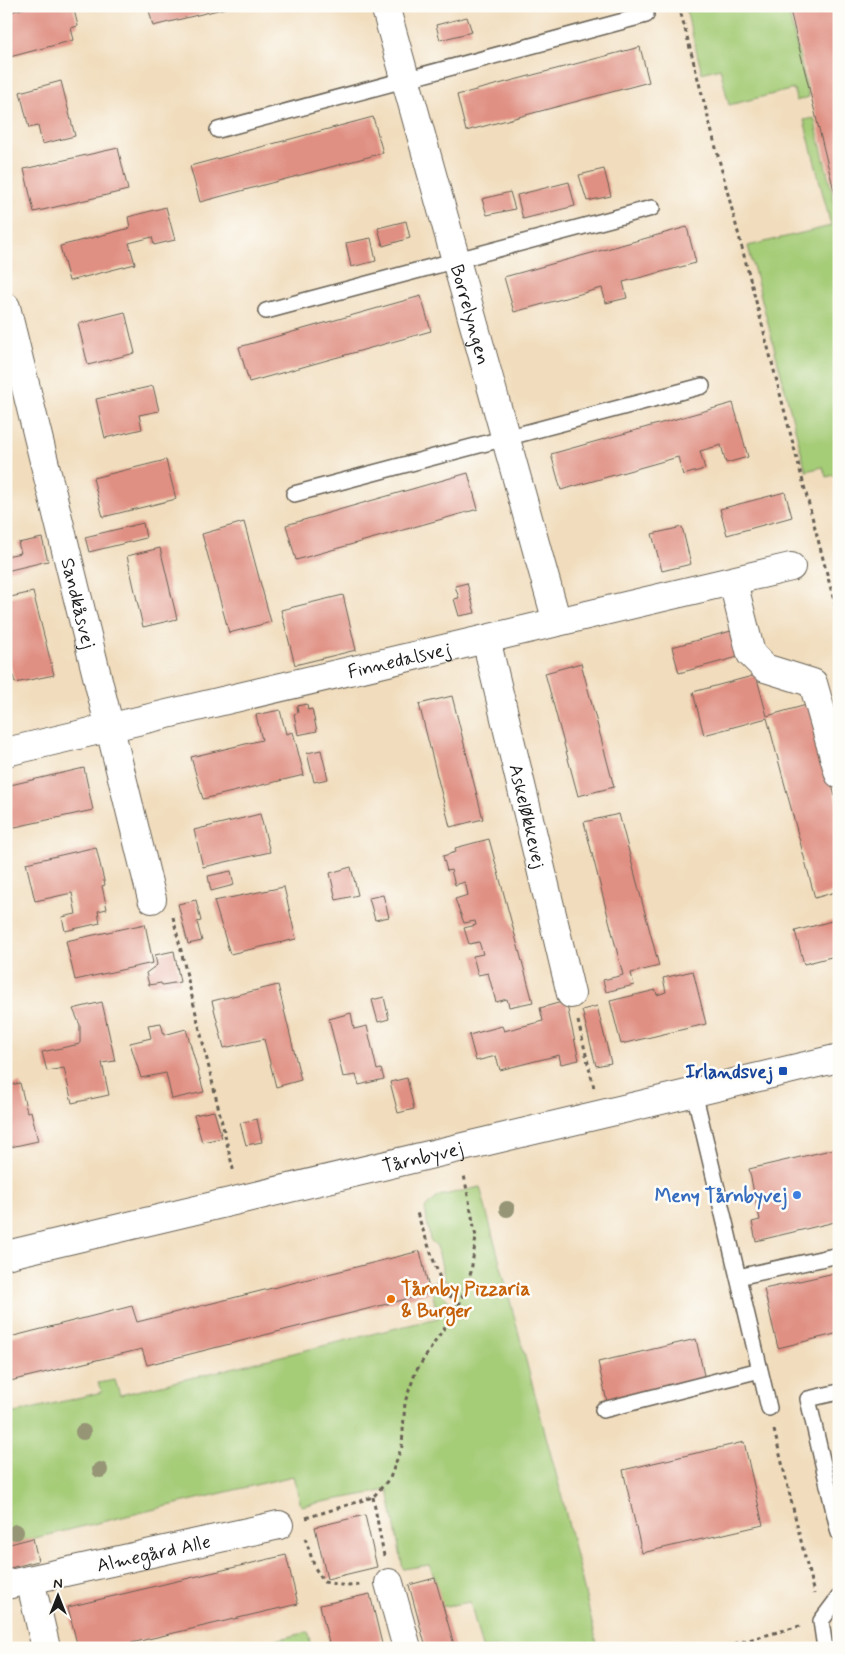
<svg xmlns="http://www.w3.org/2000/svg" width="845" height="1654" viewBox="0 0 845 1654" font-family="Mynerve,sans-serif">
<rect width="100%" height="100%" fill="#fdfcf7"/>
<filter id="ink" filterUnits="userSpaceOnUse"><feTurbulence type="fractalNoise" baseFrequency=".02" numOctaves="2"/><feDisplacementMap in="SourceGraphic" scale="10" xChannelSelector="R" yChannelSelector="G"/><feConvolveMatrix kernelMatrix="1 2 1 2 8 2 1 2 1" color-interpolation-filters="sRGB"/></filter>
<filter id="wash" filterUnits="userSpaceOnUse"><feTurbulence type="fractalNoise" baseFrequency=".0096" numOctaves="4" result="noise"/><feDisplacementMap in="SourceGraphic" scale="20" xChannelSelector="R" yChannelSelector="G"/><feGaussianBlur stdDeviation="1.12" result="paint"/><feColorMatrix in="noise" values="0 0 0 0 0 0 0 0 0 0 0 0 0 0 0 0 0 1.4 0 .05"/><feComposite in="paint" operator="in"/></filter>
<g filter="url(#wash)">
<rect width="100%" height="100%" fill="#f1ddbd"/>
<path fill="#a5cc77" stroke="#60744a" d="M685 6H787L809 97 796 101 794 89 729 105 720 68 702 73Z
M814 118 839 221V474L826 477 823 467 806 471 748 246 831 226 804 120Z
M480 1187 560 1489 598 1648H482L470 1602 441 1607 435 1578 429 1565 403 1569 388 1490 301 1506 293 1476 6 1545V1415L102 1392 98 1383 115 1380 120 1395 438 1318 430 1282 436 1281 442 1294 453 1305 457 1295 445 1280 437 1246 430 1240 425 1208 439 1196Z
M308 1632 311 1648H244Z"/>
<g id="blocks">
<path fill="#e09083" d="M24 6H73L78 26 71 28 74 40 6 58V13L25 8Z
M148 6H230V7L153 26Z
M789 6H839V207H838Z
M467 17 472 32 440 40 436 25Z
M640 47 649 82 466 131 457 95Z
M61 81 75 136 42 144 38 126 29 128 20 92Z
M373 117 383 153 200 202 190 166Z
M118 148 128 190 34 212 24 169Z
M604 169 611 196 587 201 579 175Z
M569 182 575 206 523 219 517 195Z
M510 192 515 209 487 215 482 199Z
M166 207 175 240 154 245 152 237 129 243 135 264 69 281 60 246 130 228 128 217Z
M406 221 410 238 383 246 378 228Z
M687 227 696 263 623 282 627 298 606 303 602 288 514 312 504 277Z
M371 238 376 261 351 267 346 243Z
M421 296 431 331 249 382 239 347Z
M125 312 135 353 88 365 78 324Z
M153 386 159 411 139 415 142 429 105 438 96 399Z
M733 403 748 457 726 463 721 445 700 451 705 469 683 475 678 457 561 490 551 454Z
M166 460 176 499 103 517 93 478Z
M468 473 478 509 296 560 286 525Z
M785 492 792 517 727 535 720 509Z
M244 522 271 622 229 633 202 534Z
M143 523 146 538 89 552 85 537Z
M682 527 691 564 662 571 652 534Z
M42 538 48 561 6 571V556L21 553 18 543Z
M160 548 177 619 143 627 127 556Z
M467 583 475 613 459 616 454 599 459 598 455 586Z
M33 592 54 675 15 683 6 649V598Z
M343 595 356 650 295 665 281 610Z
M731 631 738 657 679 673 672 647Z
M581 663 614 787 578 796 545 673Z
M756 675 767 716 810 704 839 811V891L815 898 767 718 704 735 693 692Z
M452 696 483 819 450 827 419 704Z
M307 704 308 710 312 709 317 731 298 735 294 714 298 713 297 706Z
M280 710 286 734 293 732 304 775 203 799 191 757 262 740 256 715Z
M321 750 328 779 314 782 307 753Z
M84 768 93 810 6 829V786Z
M260 814 270 852 203 867 194 830Z
M619 814 659 966 631 973 634 985 606 992 603 980 623 975 584 822Z
M489 839 533 1002 509 1007 507 999 496 1002 488 973 478 975 473 956 483 954 479 942 469 944 464 928 476 925 475 921 464 923 455 899 468 895 465 882 455 885 451 870 447 871 443 856 456 852 455 848Z
M96 847 105 885 102 886 107 909 98 911 100 923 65 931 62 917 76 914 72 893 35 901 26 863Z
M351 867 358 895 336 900 330 873Z
M231 871 234 885 211 891 208 876Z
M284 887 296 939 230 954 214 901Z
M383 895 389 917 375 920 369 898Z
M196 900 201 921 197 922 202 941 188 944 178 904Z
M839 919V955L804 964 795 931Z
M145 924 153 963 75 980 66 941Z
M174 951 180 982 162 985 161 983 149 985 146 973 157 965 155 955Z
M693 971 706 1024 621 1044 610 1001 656 990 657 995 666 992 663 978Z
M278 985 301 1080 276 1087 264 1039 224 1048 212 1001Z
M384 997 389 1019 378 1022 372 1000Z
M566 1001 579 1060 561 1064 559 1055 500 1070 496 1056 476 1061 469 1035 502 1026 504 1031 543 1021 540 1008Z
M102 1002 115 1061 102 1063 109 1095 72 1103 64 1068 47 1071 42 1052 80 1044V1025L73 1009Z
M597 1006 611 1063 596 1066 582 1010Z
M351 1013 354 1029 367 1026 377 1070 381 1069 384 1079 359 1085 356 1075 343 1077 329 1019Z
M161 1023 164 1035 186 1029 204 1092 172 1099 166 1073 141 1078 130 1043 151 1038 148 1025Z
M407 1078 414 1109 398 1113 390 1082Z
M20 1083 27 1112 31 1111 38 1141 6 1148V1086Z
M214 1111 222 1138 202 1142 194 1115Z
M257 1119 262 1142 246 1145 240 1123Z
M839 1148V1221L756 1241 752 1222 760 1220 749 1169Z
M420 1251 430 1293 147 1365 142 1349 6 1382V1338L132 1306 137 1322Z
M839 1272V1333L778 1348 764 1289Z
M696 1339 705 1380 607 1402 598 1362Z
M744 1442 763 1525 642 1553 623 1470Z
M365 1515 377 1567 327 1579 315 1527Z
M33 1538 38 1561 6 1569V1545Z
M286 1555 298 1604 110 1648H78L68 1607Z
M435 1578 455 1648H426L409 1585Z
M370 1594 383 1648H330L320 1605Z"/>
</g>
</g>
<g filter="url(#ink)">
<use href="#blocks" fill-opacity="0" stroke="#676054" stroke-width="1"/>
<g fill="none" stroke-linecap="round" stroke-linejoin="round">
<g stroke="#676054" stroke-width="18">
<path id="lane" d="M218 130 646 15
M266 311 652 208
M294 494 702 386
M694 1092 769 1408
M738 1277 839 1255
M839 1392 808 1399 839 1533
M603 1410 760 1370
M825 1648 821 1621 839 1597"/>
</g>
<g stroke="#676054" stroke-width="30">
<g id="street">
<path id="s1" d="M385 6 557 622"/>
<path id="s2" d="M6 307 152 899"/>
<path d="M733 582 751 654 765 668 813 683 839 774"/>
<path id="s3" d="M486 639 571 994"/>
<path id="s4" d="M6 752 791 567"/>
<path d="M30 1580 46 1648"/>
<path d="M389 1583 407 1648"/>
<path id="s5" d="M6 1585 279 1525"/>
</g>
</g>
<g stroke="#676054" stroke-width="30">
<g id="secondary">
<path id="s6" d="M6 1255 839 1058"/>
</g>
</g>
<path stroke="#676054" stroke-width="3" stroke-dasharray="4 4" stroke-linecap="butt" d="M679 6 839 620
M173 917 234 1173
M578 1021 594 1088
M459 1305 471 1272 476 1237 464 1175
M774 1430 814 1594
M373 1497 384 1556
M306 1518 373 1497 390 1478 402 1446 405 1402 416 1371 459 1305 444 1290 417 1213
M305 1538 315 1568 324 1582 347 1586 361 1585
M719 1648 800 1626"/>
<use href="#lane" stroke="#fff" stroke-width="15"/>
<use href="#street" stroke="#fff" stroke-width="28"/>
<use href="#secondary" stroke="#fff" stroke-width="28"/>
</g>
<g fill="#969576">
<circle cx="507" cy="1209" r="8"/>
<circle cx="83" cy="1432" r="8"/>
<circle cx="100" cy="1470" r="8"/>
<circle cx="16" cy="1532" r="8"/>
</g>
</g>
<rect fill="#1a4fb4" stroke="#fdfcf7" stroke-width="2" x="778" y="1066" width="10" height="10" rx="2.5"/>
<circle fill="#3f7fe0" stroke="#fdfcf7" stroke-width="2" cx="797" cy="1195" r="5"/>
<circle fill="#e8710a" stroke="#fdfcf7" stroke-width="2" cx="391" cy="1299" r="5"/>
<g text-anchor="middle" stroke-width="5" stroke-linejoin="round" paint-order="stroke">
<g font-size="19" fill="#1c1c1c" stroke="#fdfcf7">
<text dy="7" stroke="none"><textPath href="#s1" startOffset="320">Borrelyngen</textPath></text>
<text dy="7" stroke="none"><textPath href="#s2" startOffset="305">Sandkåsvej</textPath></text>
<text dy="7" stroke="none"><textPath href="#s4" startOffset="404">Finnedalsvej</textPath></text>
<text dy="7" stroke="none"><textPath href="#s3" startOffset="182">Askeløkkevej</textPath></text>
<text dy="7" stroke="none"><textPath href="#s6" startOffset="428">Tårnbyvej</textPath></text>
<text dy="7" stroke="none"><textPath href="#s5" startOffset="151">Almegård Alle</textPath></text>
</g>
<g font-size="19" font-weight="bold" fill="#164399" stroke="#fdfcf7" text-anchor="end">
<text x="773" y="1078">Irlandsvej</text>
</g>
<g font-size="19" font-weight="bold" fill="#366cbe" stroke="#fdfcf7" text-anchor="end">
<text x="787" y="1202">Meny Tårnbyvej</text>
</g>
<g font-size="19" font-weight="bold" fill="#c56008" stroke="#fdfcf7" text-anchor="start">
<text x="401" y="1295">Tårnby Pizzaria<tspan x="401" dy="22">&amp; Burger</tspan></text>
</g>
</g>
<rect width="845" height="1654" fill="none" stroke="#fdfcf7" stroke-width="25"/>
<g transform="translate(58 1596)" stroke="#fdfcf7" stroke-width="4" paint-order="stroke">
<path d="M0-4L9 19L0 12L-9 19Z" fill="#1c1c1c"/>
<text y="-8" font-size="14" font-weight="bold" text-anchor="middle" fill="#1c1c1c">N</text>
</g>
</svg>
